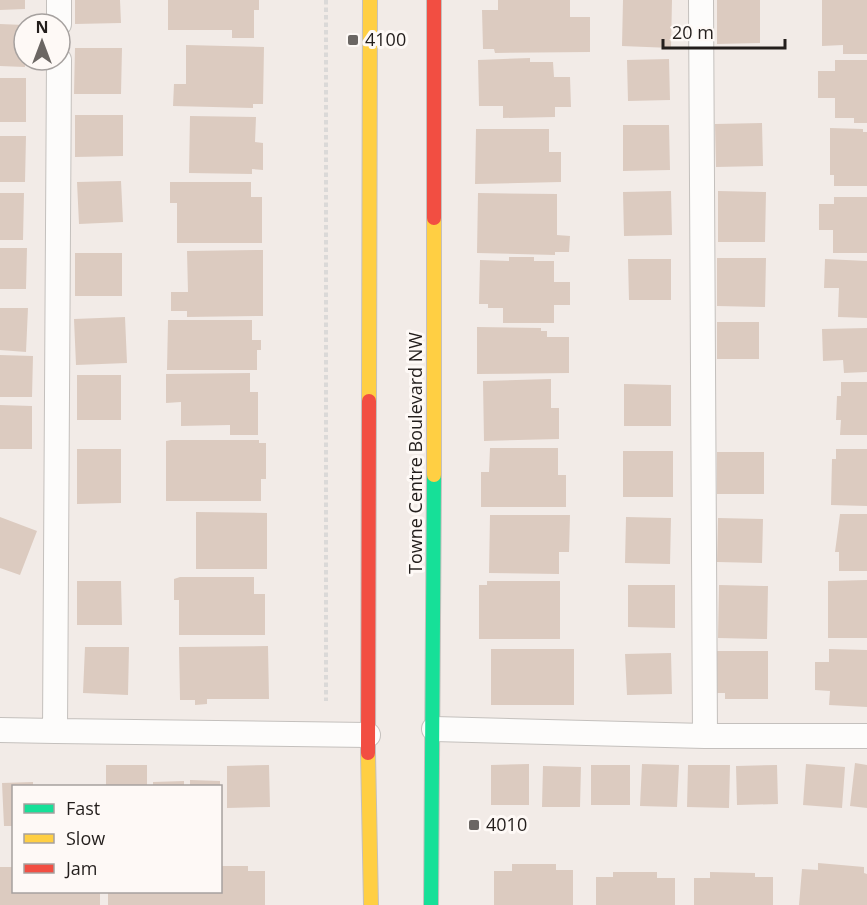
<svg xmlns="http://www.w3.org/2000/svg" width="867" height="905" viewBox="0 0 867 905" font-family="'Open Sans',sans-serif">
<rect width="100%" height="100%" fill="#f2ebe7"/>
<path fill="#dccbc0" d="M0 0H25V9L0 10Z
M75 0H120L121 23 75 24Z
M168 0H259V10H254V38H232V30H168Z
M498 0H570V17H590V52L495 53 494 49H483L482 10H498Z
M623 0H672L671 48 622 46Z
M717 0H760V43L717 44Z
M822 0H867V54H843V45L822 46Z
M0 24 24 25 25 67 0 66Z
M186 45 264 47 263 104H253V108L173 106 174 84H186Z
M75 48H122L121 94H74Z
M530 58V62H553L554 77H570L571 107H555V117L503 118V106H479L478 60Z
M669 59 670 100 628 101 627 60Z
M835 60H867V123H854V118H835V98H818V71H835Z
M0 78H26V122H0Z
M75 115H123V156L75 157Z
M190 116 256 117 255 142 263 143V170L252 169V174L189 173Z
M762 123 763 166 716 167 715 124Z
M623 125H669L670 170 623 171Z
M830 128 863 129V132H867V186H834V175H830Z
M476 129H549V152H561V182L475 184Z
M0 136H26L25 182H0Z
M121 181 123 222 79 224 77 182Z
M170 182H251V197H262V243H177V203H170Z
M671 191 672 235 624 236 623 192Z
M718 191 766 192 765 242H718Z
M0 193H24L23 240H0Z
M478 193 557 194V235L570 236 569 252H555V255L477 253Z
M834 197H867V253H833V230H819V204H834Z
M0 248H27L26 289H0Z
M263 250V316L187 317V311H171V292H188L187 251Z
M75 253H122V296H75Z
M509 257H534V261H554V282H570V305H554V323H503V308H488V304H479L480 260 509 261Z
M717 258H766L765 307 717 306Z
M628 259H671V300H629Z
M825 259 867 261V318L838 317 839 288H824Z
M0 308H28L26 352 0 350Z
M125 317 127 363 76 365 74 319Z
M168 320H252V340H261V350H257V370H167Z
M717 322H759V359H717Z
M477 327 541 328V331H547V337H569V373L477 374Z
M867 328V372L844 373 843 360 823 361 822 329Z
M0 355 33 356 32 397H0Z
M250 373V392H258V435H230V425L181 426V402L166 403V374Z
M77 375H121V420H77Z
M551 379V408H559V439L484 441 483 381Z
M841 382H867V435H840L841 420H836L837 396H841Z
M624 384 671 385V426H624Z
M0 405 32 406V449H0Z
M171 440H259V443H266V479H261V501H166V441Z
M490 448H558V475H566V507H481V472H489Z
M77 449H121V503L77 504Z
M836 449H867V506L831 505 832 459H836Z
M623 451H673V497H623Z
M717 452H764V494H717Z
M196 512 267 513V569H196Z
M840 514H867V571H839V552H835Z
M490 515H570L569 552H559V574L489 573Z
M0 517 37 531 20 575 0 568Z
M626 517 671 518 670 564 625 563Z
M718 518 763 519 762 563 717 562Z
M180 577H254V594H265V635H179V600H174V579Z
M867 580V638H828V581Z
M77 581H121L122 625H77Z
M487 581H560V639H479V585H487Z
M628 585H675V628L628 627Z
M719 585 768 586 767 639 718 638Z
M268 646 269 699H207V704L195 705V700H180L179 647Z
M85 647H129L128 695 83 693Z
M491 649H574V705H491Z
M829 649 867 650V707L829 705 830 691 815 690V662H829Z
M717 651H768V699H725V693H717Z
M671 653 672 694 627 695 625 654Z
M855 763 867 765V808L850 806Z
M529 764V805H491V765Z
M642 764 679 765 677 807 640 806Z
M806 764 845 767 842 808 803 805Z
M106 765H147V786H106Z
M269 765 270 807 227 808V766Z
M591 765H630V805H591Z
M688 765H730L729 808 687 807Z
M777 765 778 804 737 805 736 766Z
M543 766 581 767 580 807H542Z
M190 780 220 781V786H190Z
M184 781V786H153V782Z
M33 782V786H14V826H4L2 783Z
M818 863 864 867V873L867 874V905H799L802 869 818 870Z
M512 864H556V870H573V905H494V871H512Z
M220 866H248V871H265V905H108V892H220Z
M0 867H14V892H100V905H0Z
M613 872H657V878H675V905H596V877H613Z
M710 872 755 873V877H773V905H694V878H710Z"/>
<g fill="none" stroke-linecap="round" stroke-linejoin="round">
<g stroke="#c4c0bd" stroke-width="26">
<path id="lane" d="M701 0 705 736
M59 24V0
M434 729 705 736H867
M0 730 55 731 59 60
M55 731 368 735"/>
</g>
<g stroke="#c4c0bd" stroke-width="16">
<path id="fast" d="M431 905 434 475"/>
</g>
<g stroke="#c4c0bd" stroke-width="16">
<path id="slow" d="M434 218V475
M369 401 370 0
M368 753 371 905"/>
</g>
<g stroke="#c4c0bd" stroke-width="16">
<path id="jam" d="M434 0V218
M368 753 369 401"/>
</g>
<path stroke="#dbd9d8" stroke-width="4" stroke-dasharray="4.5 3" stroke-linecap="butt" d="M326 0V701"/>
<use href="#lane" stroke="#fdfcfb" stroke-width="24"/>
<use href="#fast" stroke="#16e098" stroke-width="14"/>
<use href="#slow" stroke="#ffcf43" stroke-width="14"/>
<use href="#jam" stroke="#f24e42" stroke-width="14"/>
</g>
<g fill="#6b6663" stroke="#fef9f6" stroke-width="2">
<rect x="347" y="34" width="12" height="12" rx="3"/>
<rect x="468" y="819" width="12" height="12" rx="3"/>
</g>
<g text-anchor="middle" stroke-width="6" stroke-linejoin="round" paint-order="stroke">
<g font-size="18" fill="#231e1c" stroke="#fef9f6" text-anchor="start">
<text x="365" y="46">4100</text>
<text x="486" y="831">4010</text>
</g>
<g font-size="18" fill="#231e1c" stroke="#fef9f6">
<text transform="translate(416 453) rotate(-90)" y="6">Towne Centre Boulevard NW</text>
</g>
</g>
<rect x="12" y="785" width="210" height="108" fill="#fef9f6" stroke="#a6a19f" stroke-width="1.5"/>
<rect x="24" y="804" width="30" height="9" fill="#16e098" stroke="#a6a19f" stroke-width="1.5"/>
<text x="66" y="815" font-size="18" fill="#231e1c">Fast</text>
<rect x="24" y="834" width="30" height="9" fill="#ffcf43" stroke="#a6a19f" stroke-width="1.5"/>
<text x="66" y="845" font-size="18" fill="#231e1c">Slow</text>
<rect x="24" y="864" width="30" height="9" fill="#f24e42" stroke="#a6a19f" stroke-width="1.5"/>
<text x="66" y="875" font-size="18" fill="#231e1c">Jam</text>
<g transform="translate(42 42)"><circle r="28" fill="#fef9f6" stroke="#a6a19f" stroke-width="1.5"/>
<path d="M0-4.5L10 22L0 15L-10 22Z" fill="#6b6663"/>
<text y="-9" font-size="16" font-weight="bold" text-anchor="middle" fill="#231e1c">N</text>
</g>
<path d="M663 39v9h122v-9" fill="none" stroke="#231e1c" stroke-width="3"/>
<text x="672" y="39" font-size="18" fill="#231e1c" stroke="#fef9f6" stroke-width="4.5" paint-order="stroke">20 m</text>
</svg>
